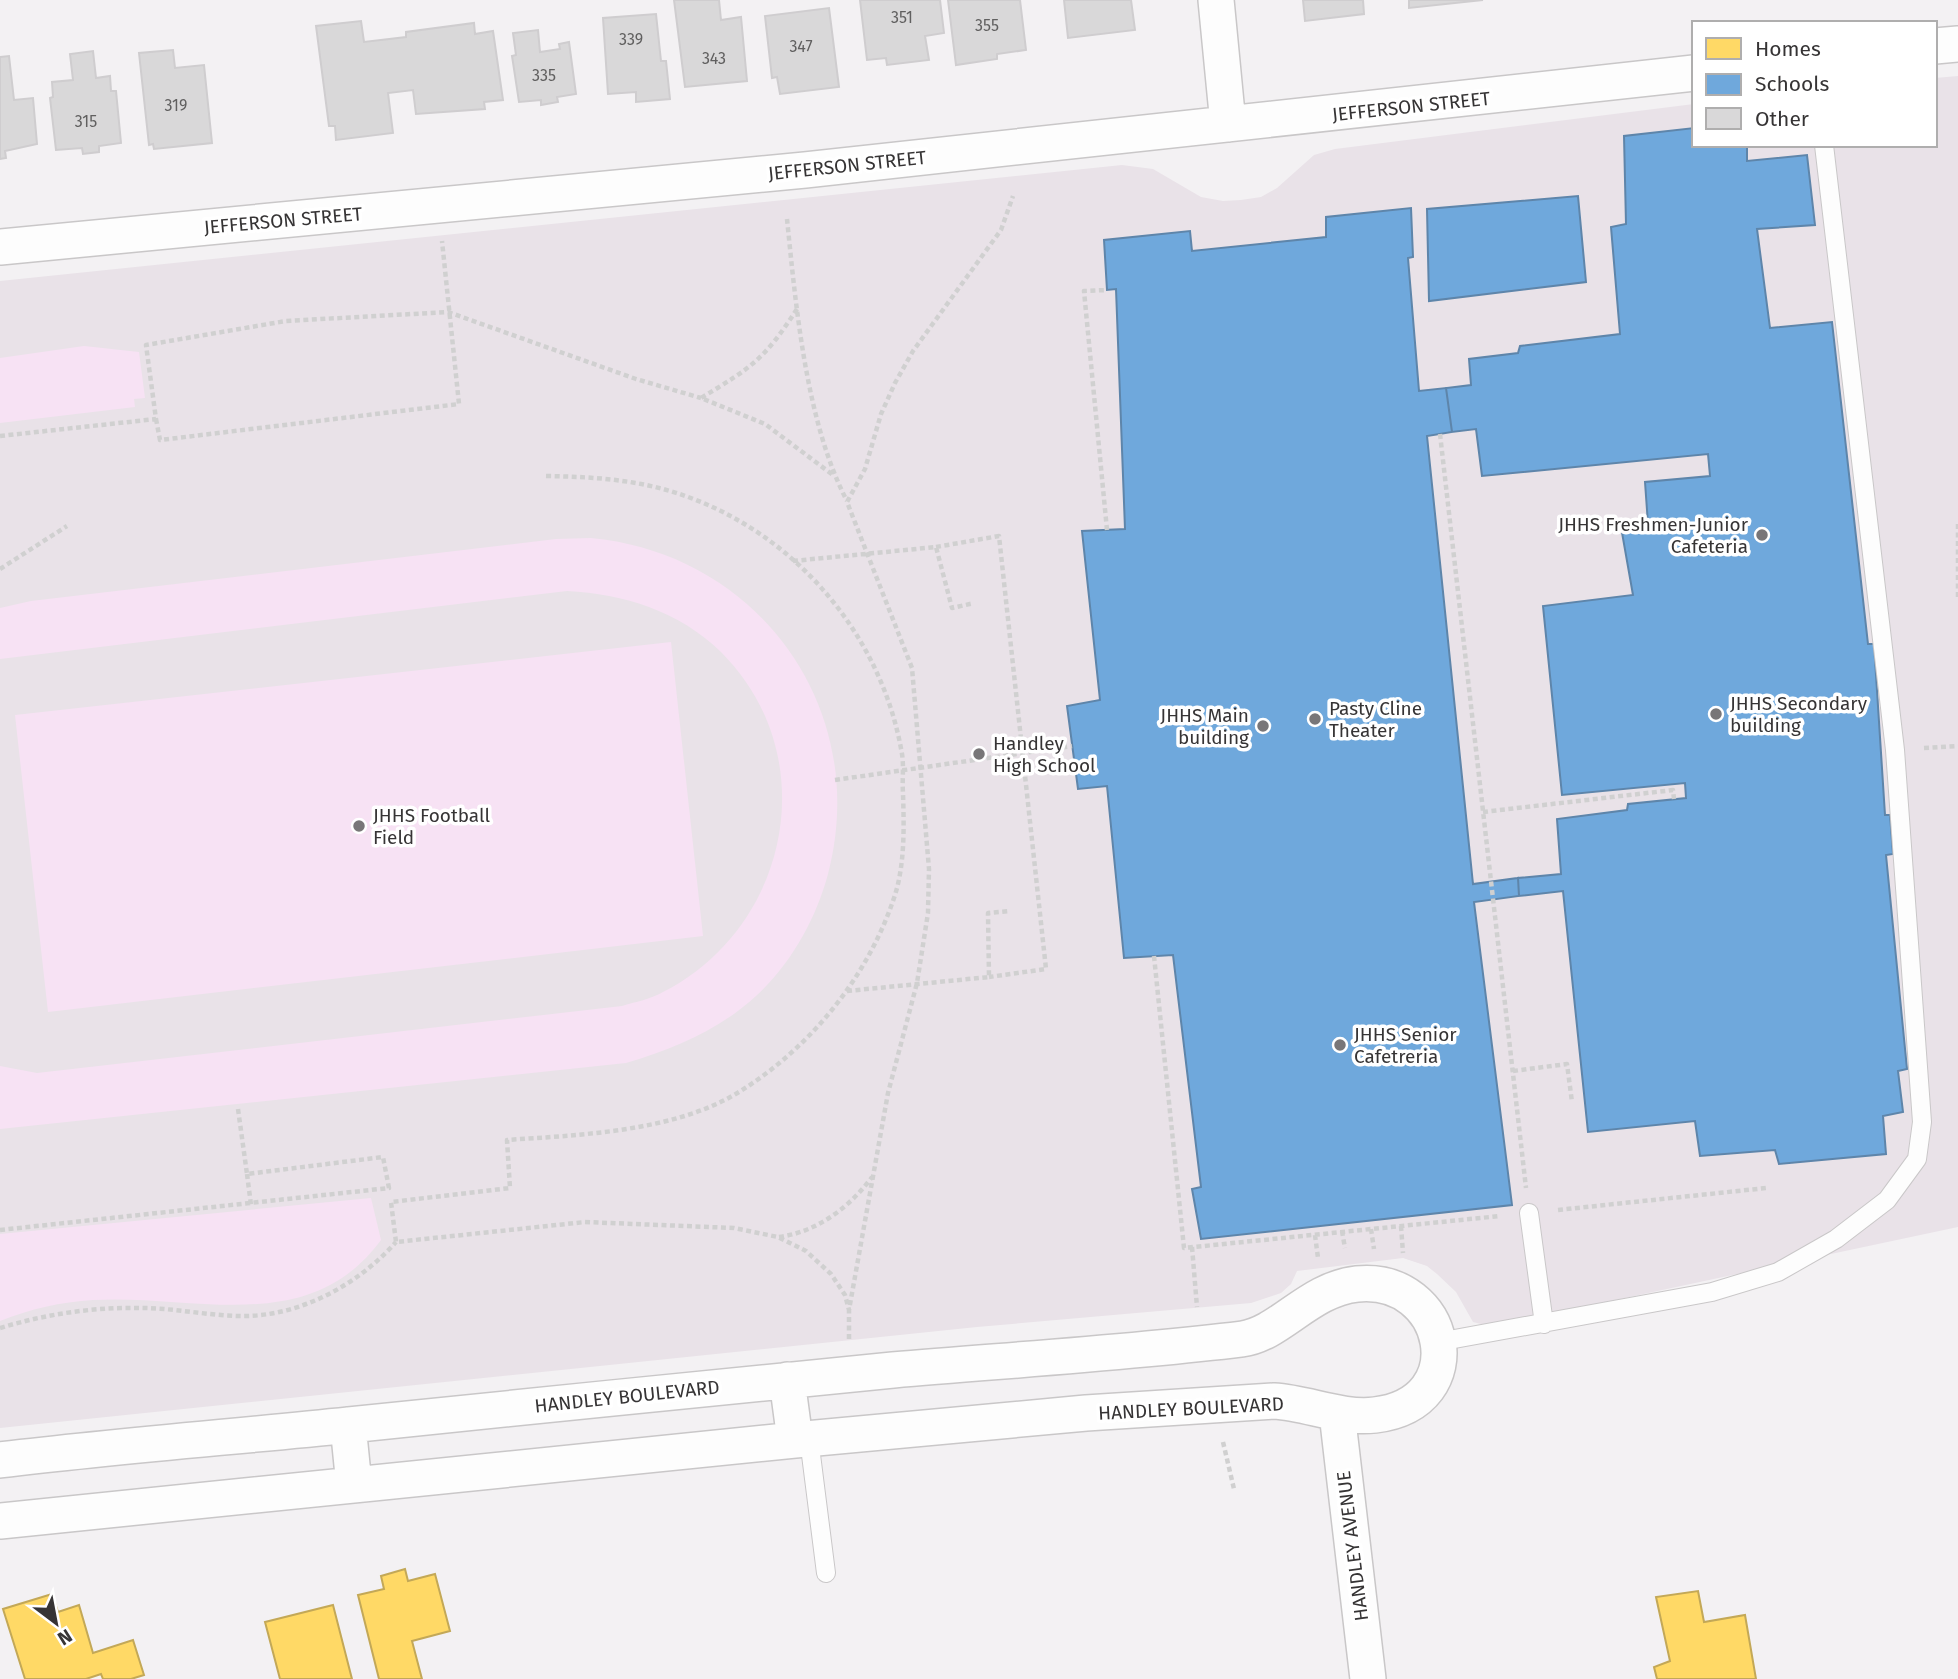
<svg xmlns="http://www.w3.org/2000/svg" width="1958" height="1679" viewBox="0 0 1958 1679" font-family="'Fira Sans',sans-serif">
<rect width="100%" height="100%" fill="#f3f1f3"/>
<path fill="#e9e2e8" d="M1958 76V1227L1507 1323 1485 1325 1473 1322 1456 1292 1437 1274 1427 1266 1403 1258 1297 1271 1291 1284 1281 1293 1251 1303 977 1327 0 1428V281L1122 165 1153 169 1201 197 1223 201 1241 200 1261 197 1277 188 1314 155 1335 149 1694 104V145H1935V78Z"/>
<path fill="#f7e2f4" d="M84 346 139 352 145 398 134 399 135 407 0 423V358Z
M591 538C760 554 871 710 828 874 816 919 791 964 756 996 719 1030 674 1049 626 1063L0 1129V1066L37 1073 622 1006C635 1002 651 999 663 992 790 927 825 756 721 652 679 611 624 594 567 591L0 659V608L31 601 556 539Z
M671 642 703 936 48 1012 15 715Z
M371 1198 381 1240C309 1338 196 1294 93 1300 61 1302 30 1309 0 1321V1234Z"/>
<path fill="#ffd966" stroke="#c3a857" stroke-width="2" d="M405 1569 408 1581 435 1574 450 1631 412 1641 422 1679H379L358 1595 384 1589 381 1576Z
M1698 1591 1704 1622 1745 1615 1756 1679H1657L1654 1667 1670 1661 1656 1597Z
M52 1594 58 1612 79 1605 93 1653 133 1640 144 1675 131 1679H103L101 1674 86 1679H25L3 1609Z
M333 1605 352 1679H280L265 1622Z"/>
<path fill="#6fa8dc" stroke="#5e85aa" stroke-width="2" d="M1694 128V145H1747V161L1807 155 1815 225 1757 229 1770 328 1832 322 1868 644H1874L1885 815H1890L1893 854 1886 855 1907 1069 1898 1071 1903 1112 1883 1116 1886 1154 1779 1164 1775 1150 1700 1156 1695 1121 1588 1132 1563 891 1519 896 1518 878 1561 874 1557 819 1627 810 1628 804 1686 798 1685 783 1562 795 1543 606 1633 595 1621 527 1648 524 1645 482 1710 476 1708 454 1482 476 1476 429 1452 432 1446 388 1471 385 1469 359 1518 353 1520 346 1620 334 1611 227 1626 224 1624 136Z
M1578 196 1586 282 1429 301 1427 209Z
M1411 208 1413 257 1408 258 1419 391 1446 388 1452 432 1427 436 1473 884 1518 878 1519 896 1474 902 1512 1205 1201 1239 1192 1189 1201 1187 1173 955 1124 958 1107 786 1078 789 1067 706 1100 700 1082 531 1125 529 1116 289 1107 290 1104 240 1190 231 1192 251 1326 237V217Z"/>
<path fill="#d9d8d9" stroke="#cfcdcf" stroke-width="2" d="M674 0H719L721 20 741 17 747 81 685 87Z
M860 0H940L944 33 925 36 929 60 887 65 886 58 867 60Z
M948 0H1020L1026 50 997 54V59L956 65Z
M1064 0H1131L1135 30 1068 38Z
M1303 0H1363L1364 14 1305 21Z
M1409 0H1483L1409 8Z
M829 8 839 87 780 94 777 77 772 78 765 16Z
M656 14 661 61H666L670 99 636 102V92L608 94 603 18Z
M361 21 364 42 406 37V32L474 23 475 34 493 31 503 100 484 102 485 109 416 114 413 90 388 93 393 133 336 140 335 126H329L316 26Z
M538 30 540 52 560 49 559 44 569 42 576 94 557 97 558 102 541 105V100L519 102 512 56 516 55 513 33Z
M173 50 175 68 204 65 212 143 154 149 153 144 149 145 139 53Z
M93 51 96 78 110 76 111 91H116L121 143 99 146V152L83 154 82 148 56 150 50 98 53 97 52 82 73 80 70 54Z
M9 56 14 100 33 98 37 144 5 151 6 158 0 159V57Z"/>
<g fill="none" stroke-linecap="round" stroke-linejoin="round">
<g stroke="#c9c7c8" stroke-width="20">
<path id="service" d="M1529 1213 1544 1324
M1438 1342 1712 1292 1778 1272 1836 1239 1887 1200 1917 1159 1922 1122 1895 750 1824 145
M809 1439 826 1573"/>
</g>
<g stroke="#c9c7c8" stroke-width="38">
<path id="minor" d="M1216 0 1228 124
M1935 46 1958 44
M0 247 805 170 1694 73
M787 1380 795 1440
M1337 1413 1368 1679
M348 1425 354 1485
M0 1460C116 1446 232 1437 349 1425 530 1407 712 1387 893 1370 1010 1360 1127 1353 1242 1339 1280 1334 1309 1289 1357 1284 1448 1275 1476 1403 1375 1415 1341 1419 1308 1403 1274 1401L1086 1413 795 1440 0 1521"/>
</g>
<path stroke="#d0d0d0" stroke-width="4.5" stroke-dasharray="5 3.5" stroke-linecap="butt" d="M787 219C796 307 806 422 847 501
M797 309C764 360 752 367 701 398L765 424 833 475
M156 419 160 440 459 404 442 241
M1440 434 1526 1188
M0 436 156 419 146 345 286 321 448 312 636 379 701 398
M546 476C599 477 646 480 696 500 803 542 883 641 902 754 904 767 902 780 903 793 904 826 905 863 895 895 868 978 808 1051 734 1095 670 1132 578 1135 507 1140L510 1188 391 1202 396 1242 585 1222 734 1228 778 1237 806 1251 831 1274 845 1295 849 1310
M1958 524V599
M1107 530 1084 291 1107 290
M936 547 999 536 1046 969 989 977
M793 561 936 547 952 608 974 603
M0 569 67 526
M1924 748 1958 746
M835 780 1072 746
M1483 812 1673 790 1674 799
M1154 956 1184 1248 1500 1216
M847 991 989 977 988 913 1009 911
M1513 1071 1567 1064 1572 1102
M247 1174 251 1205
M1558 1210 1766 1188
M1401 1226 1403 1253
M1371 1229 1374 1249
M0 1230 389 1188 383 1157 247 1174 238 1109
M1342 1231 1345 1248
M1315 1235 1318 1258
M779 1237C817 1232 850 1207 872 1177
M1192 1247 1197 1307
M0 1328C46 1314 93 1307 141 1308 173 1308 205 1315 237 1316 297 1318 357 1286 396 1242
M849 1339V1310L888 1093 917 983 928 913 929 869 912 668 847 502 865 469 881 414 895 383 913 351 1001 230 1013 196
M1223 1442 1234 1489"/>
<use href="#service" stroke="#fdfdfd" stroke-width="18"/>
<use href="#minor" stroke="#fdfdfd" stroke-width="35"/>
</g>
<g fill="#787678" stroke="#fff" stroke-width="2.5">
<circle cx="1762" cy="535" r="7"/>
<circle cx="1716" cy="714" r="7"/>
<circle cx="1315" cy="719" r="7"/>
<circle cx="1263" cy="726" r="7"/>
<circle cx="979" cy="754" r="7"/>
<circle cx="359" cy="826" r="7"/>
<circle cx="1340" cy="1045" r="7"/>
</g>
<g text-anchor="middle" stroke-width="7" stroke-linejoin="round" paint-order="stroke">
<g font-size="16" fill="#616060">
<text x="902" y="23">351</text>
<text x="987" y="31">355</text>
<text x="631" y="45">339</text>
<text x="801" y="52">347</text>
<text x="714" y="64">343</text>
<text x="544" y="81">335</text>
<text x="176" y="111">319</text>
<text x="86" y="127">315</text>
</g>
<g font-size="19" fill="#363435" stroke="#fff">
<text transform="translate(1411 106) rotate(-6)" y="7">JEFFERSON STREET</text>
<text transform="translate(847 165) rotate(-6)" y="7">JEFFERSON STREET</text>
<text transform="translate(283 220) rotate(-5)" y="7">JEFFERSON STREET</text>
<text transform="translate(627 1396) rotate(-6)" y="7">HANDLEY BOULEVARD</text>
<text transform="translate(1191 1408) rotate(-3)" y="7">HANDLEY BOULEVARD</text>
<text transform="translate(1352 1546) rotate(-97)" y="7">HANDLEY AVENUE</text>
</g>
<g font-size="19" fill="#363435" stroke="#fff" text-anchor="start">
<text x="1748" y="531" text-anchor="end">JHHS Freshmen-Junior<tspan x="1748" dy="22">Cafeteria</tspan></text>
<text x="1730" y="710">JHHS Secondary<tspan x="1730" dy="22">building</tspan></text>
<text x="1329" y="715">Pasty Cline<tspan x="1329" dy="22">Theater</tspan></text>
<text x="1249" y="722" text-anchor="end">JHHS Main<tspan x="1249" dy="22">building</tspan></text>
<text x="993" y="750">Handley<tspan x="993" dy="22">High School</tspan></text>
<text x="373" y="822">JHHS Football<tspan x="373" dy="22">Field</tspan></text>
<text x="1354" y="1041">JHHS Senior<tspan x="1354" dy="22">Cafetreria</tspan></text>
</g>
</g>
<rect x="1692" y="21" width="245" height="126" fill="#ffffff" stroke="#afaeae" stroke-width="2"/>
<rect x="1706" y="38" width="35" height="21" fill="#ffd966" stroke="#afaeae" stroke-width="2"/>
<text x="1755" y="56" font-size="21" fill="#363435">Homes</text>
<rect x="1706" y="74" width="35" height="21" fill="#6fa8dc" stroke="#afaeae" stroke-width="2"/>
<text x="1755" y="91" font-size="21" fill="#363435">Schools</text>
<rect x="1706" y="108" width="35" height="21" fill="#d9d8d9" stroke="#afaeae" stroke-width="2"/>
<text x="1755" y="126" font-size="21" fill="#363435">Other</text>
<g transform="translate(56 1623) rotate(148)" stroke="#ffffff" stroke-width="5" paint-order="stroke">
<path d="M0-5L12 26L0 18L-12 26Z" fill="#363435"/>
<text y="-10" font-size="19" font-weight="bold" text-anchor="middle" fill="#363435">N</text>
</g>
</svg>
